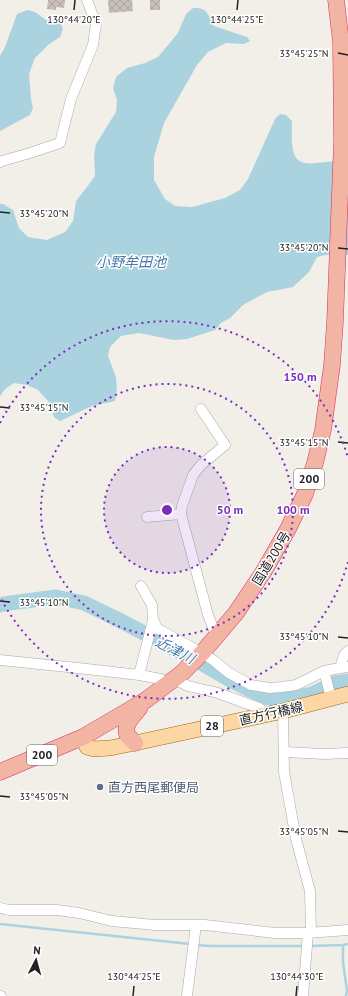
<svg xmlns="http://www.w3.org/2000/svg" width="348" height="996" viewBox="0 0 348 996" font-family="'PT Sans','Noto Sans JP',sans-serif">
<defs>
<pattern id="building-cross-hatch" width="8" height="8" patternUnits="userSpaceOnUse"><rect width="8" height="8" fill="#c7bfb8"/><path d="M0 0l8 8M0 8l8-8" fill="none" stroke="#aba49e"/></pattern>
</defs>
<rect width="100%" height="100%" fill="#f2efe9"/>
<path fill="#aad3df" d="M193 8C207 7 208 14 214 26L247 37 250 41 244 44 226 43 208 52 197 65 164 123 154 157V180L165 199 175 206 192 207 225 198 240 190 248 179 275 119 280 114 286 115 292 121C292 130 291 141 293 150 296 168 313 163 326 162 333 161 341 161 348 160V255H325L317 257 309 272 293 287 267 292 243 305 230 318 221 323 215 330 187 339 174 340 139 333 121 336 110 347 108 356 116 377 117 388 115 401 92 406 60 421 54 417 49 402 38 390 27 385 14 383 5 389 0 396V204H3L13 210 19 228 28 237 47 240 65 232 73 221 76 201 87 187 95 176 94 156 96 144 116 112 117 100 113 88 116 77 127 68 145 63 158 57 178 33 186 14Z
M27 10 35 12 46 20 61 24 63 29 60 37 48 45 35 58 29 74 31 99 33 108 30 115 0 131V56L5 47 17 14Z"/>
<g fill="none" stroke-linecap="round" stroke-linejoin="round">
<path stroke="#aad3df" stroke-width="2.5" d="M0 924 190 944
M195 945 211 946H304
M343 945V962L347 991 346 996
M309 946 343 945 348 944"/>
<path stroke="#aad3df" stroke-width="15" d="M0 605 10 603 56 597 84 603 115 618 196 660 230 680 252 691 268 698 285 699 312 694 335 683 348 681"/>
</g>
<path fill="url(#building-cross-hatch)" d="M48 0H65L64 8 56 7V10L47 9Z
M108 0H132L133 11 109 13Z
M150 0H160V10H150Z"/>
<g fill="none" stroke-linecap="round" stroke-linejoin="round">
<g stroke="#a9a9a9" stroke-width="11">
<path id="minor" d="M0 162 2 161 30 153 60 143 71 99 93 45 96 24 87 0
M201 409 225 445 201 465 193 475 182 506 181 514 208 615 214 630 219 633
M147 517 181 514
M141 586 152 605 153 620 158 629 202 653 213 660 229 673 251 685 270 688 282 687 296 685 324 671 340 668 348 667
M0 660 87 669 139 675 161 679 167 684
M340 668 344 655 348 651
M324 671 331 698
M139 675 153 620
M174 679 188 686 218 693 259 708 267 714
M283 711 284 772 296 839 310 891 311 933
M284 752 325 754 348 753
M0 908 9 910H57L79 913 112 921 155 925H205L275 933H308L348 930
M0 996H1
M187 996 196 925
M303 996 308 933"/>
</g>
<g stroke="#a06b00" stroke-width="16">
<path id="primary" d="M83 737 87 747 94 749 110 748 135 743 283 711 348 694"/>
</g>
<g stroke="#dc2a67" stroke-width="17">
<path id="trunk" d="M135 743C133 741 130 738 128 736 122 724 134 716 140 707
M0 772 83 737 131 709 146 700 182 673 202 653 236 613 264 571 288 529 305 494 315 463 323 430 332 365 335 322 342 142 341 42 336 0"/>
</g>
<use href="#minor" stroke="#fff" stroke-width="10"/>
<use href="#primary" stroke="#fcd6a4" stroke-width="15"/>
<use href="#trunk" stroke="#f2b4a3" stroke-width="16"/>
</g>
<path fill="none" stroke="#222" stroke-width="1.5" d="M74 10 75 0M237 10 238 0M338 53 348 55M0 212 10 213M338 248 348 249M0 407 10 408M338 442 348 443M0 601 10 602M338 637 348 638M0 796 10 797M338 831 348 832M133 996 134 986M296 996 297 986"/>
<circle cx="167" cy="510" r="63" fill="#7b2cbf" fill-opacity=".12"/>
<g fill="none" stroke="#7b2cbf" stroke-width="2" stroke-dasharray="2 4">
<circle cx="167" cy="510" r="63"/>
<circle cx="167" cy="510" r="126"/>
<path d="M348 562A188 188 0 0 1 0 597M0 423A188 188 0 0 1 348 458"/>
</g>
<circle fill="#5c6f8a" stroke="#fff" stroke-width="1.5" cx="100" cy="787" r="4"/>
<g text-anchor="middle" stroke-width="3" stroke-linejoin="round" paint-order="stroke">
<g fill="#fff" stroke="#646464" stroke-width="1">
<rect x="294" y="469" width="30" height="20" rx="3"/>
<rect x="201" y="716" width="22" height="20" rx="3"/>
<rect x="27" y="745" width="30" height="20" rx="3"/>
</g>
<g font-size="12" font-weight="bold" fill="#222">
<text x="309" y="483">200</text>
<text x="212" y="730">28</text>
<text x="42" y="759">200</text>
</g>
<g font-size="13" fill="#222" stroke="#fff">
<text transform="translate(271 558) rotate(-59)" y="5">国道200号</text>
<text transform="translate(271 713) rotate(-13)" y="5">直方行橋線</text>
</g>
<g font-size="13" fill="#4e5e75" stroke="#fff" text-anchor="start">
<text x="108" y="792">直方西尾郵便局</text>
</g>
<g font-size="14" font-style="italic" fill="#4a7aab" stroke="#fff">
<text x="131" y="267">小野牟田池</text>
<text transform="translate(175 650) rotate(27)" y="5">近津川</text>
</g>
</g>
<g font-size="10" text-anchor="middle" fill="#222" stroke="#fff" stroke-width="3" stroke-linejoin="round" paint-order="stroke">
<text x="74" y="23">130°44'20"E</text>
<text x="237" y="23">130°44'25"E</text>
<text x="304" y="57">33°45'25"N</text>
<text x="44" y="217">33°45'20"N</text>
<text x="304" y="251">33°45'20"N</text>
<text x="44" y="411">33°45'15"N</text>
<text x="304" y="446">33°45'15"N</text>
<text x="44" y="606">33°45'10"N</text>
<text x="304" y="640">33°45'10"N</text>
<text x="44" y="800">33°45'05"N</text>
<text x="304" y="835">33°45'05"N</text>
<text x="134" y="980">130°44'25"E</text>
<text x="297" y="980">130°44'30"E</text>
</g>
<circle cx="167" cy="510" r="6" fill="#7b2cbf" stroke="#fff" stroke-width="2"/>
<g font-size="12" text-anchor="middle" font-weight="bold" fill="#7b2cbf" stroke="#fff" stroke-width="3" stroke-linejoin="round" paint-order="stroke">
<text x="300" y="381">150 m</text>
<text x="230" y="514">50 m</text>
<text x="293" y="514">100 m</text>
</g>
<g transform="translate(36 960) rotate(6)" stroke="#ffffff" stroke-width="3" paint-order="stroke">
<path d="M0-3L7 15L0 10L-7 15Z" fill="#222222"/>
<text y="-6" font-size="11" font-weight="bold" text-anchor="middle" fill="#222222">N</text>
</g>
</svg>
